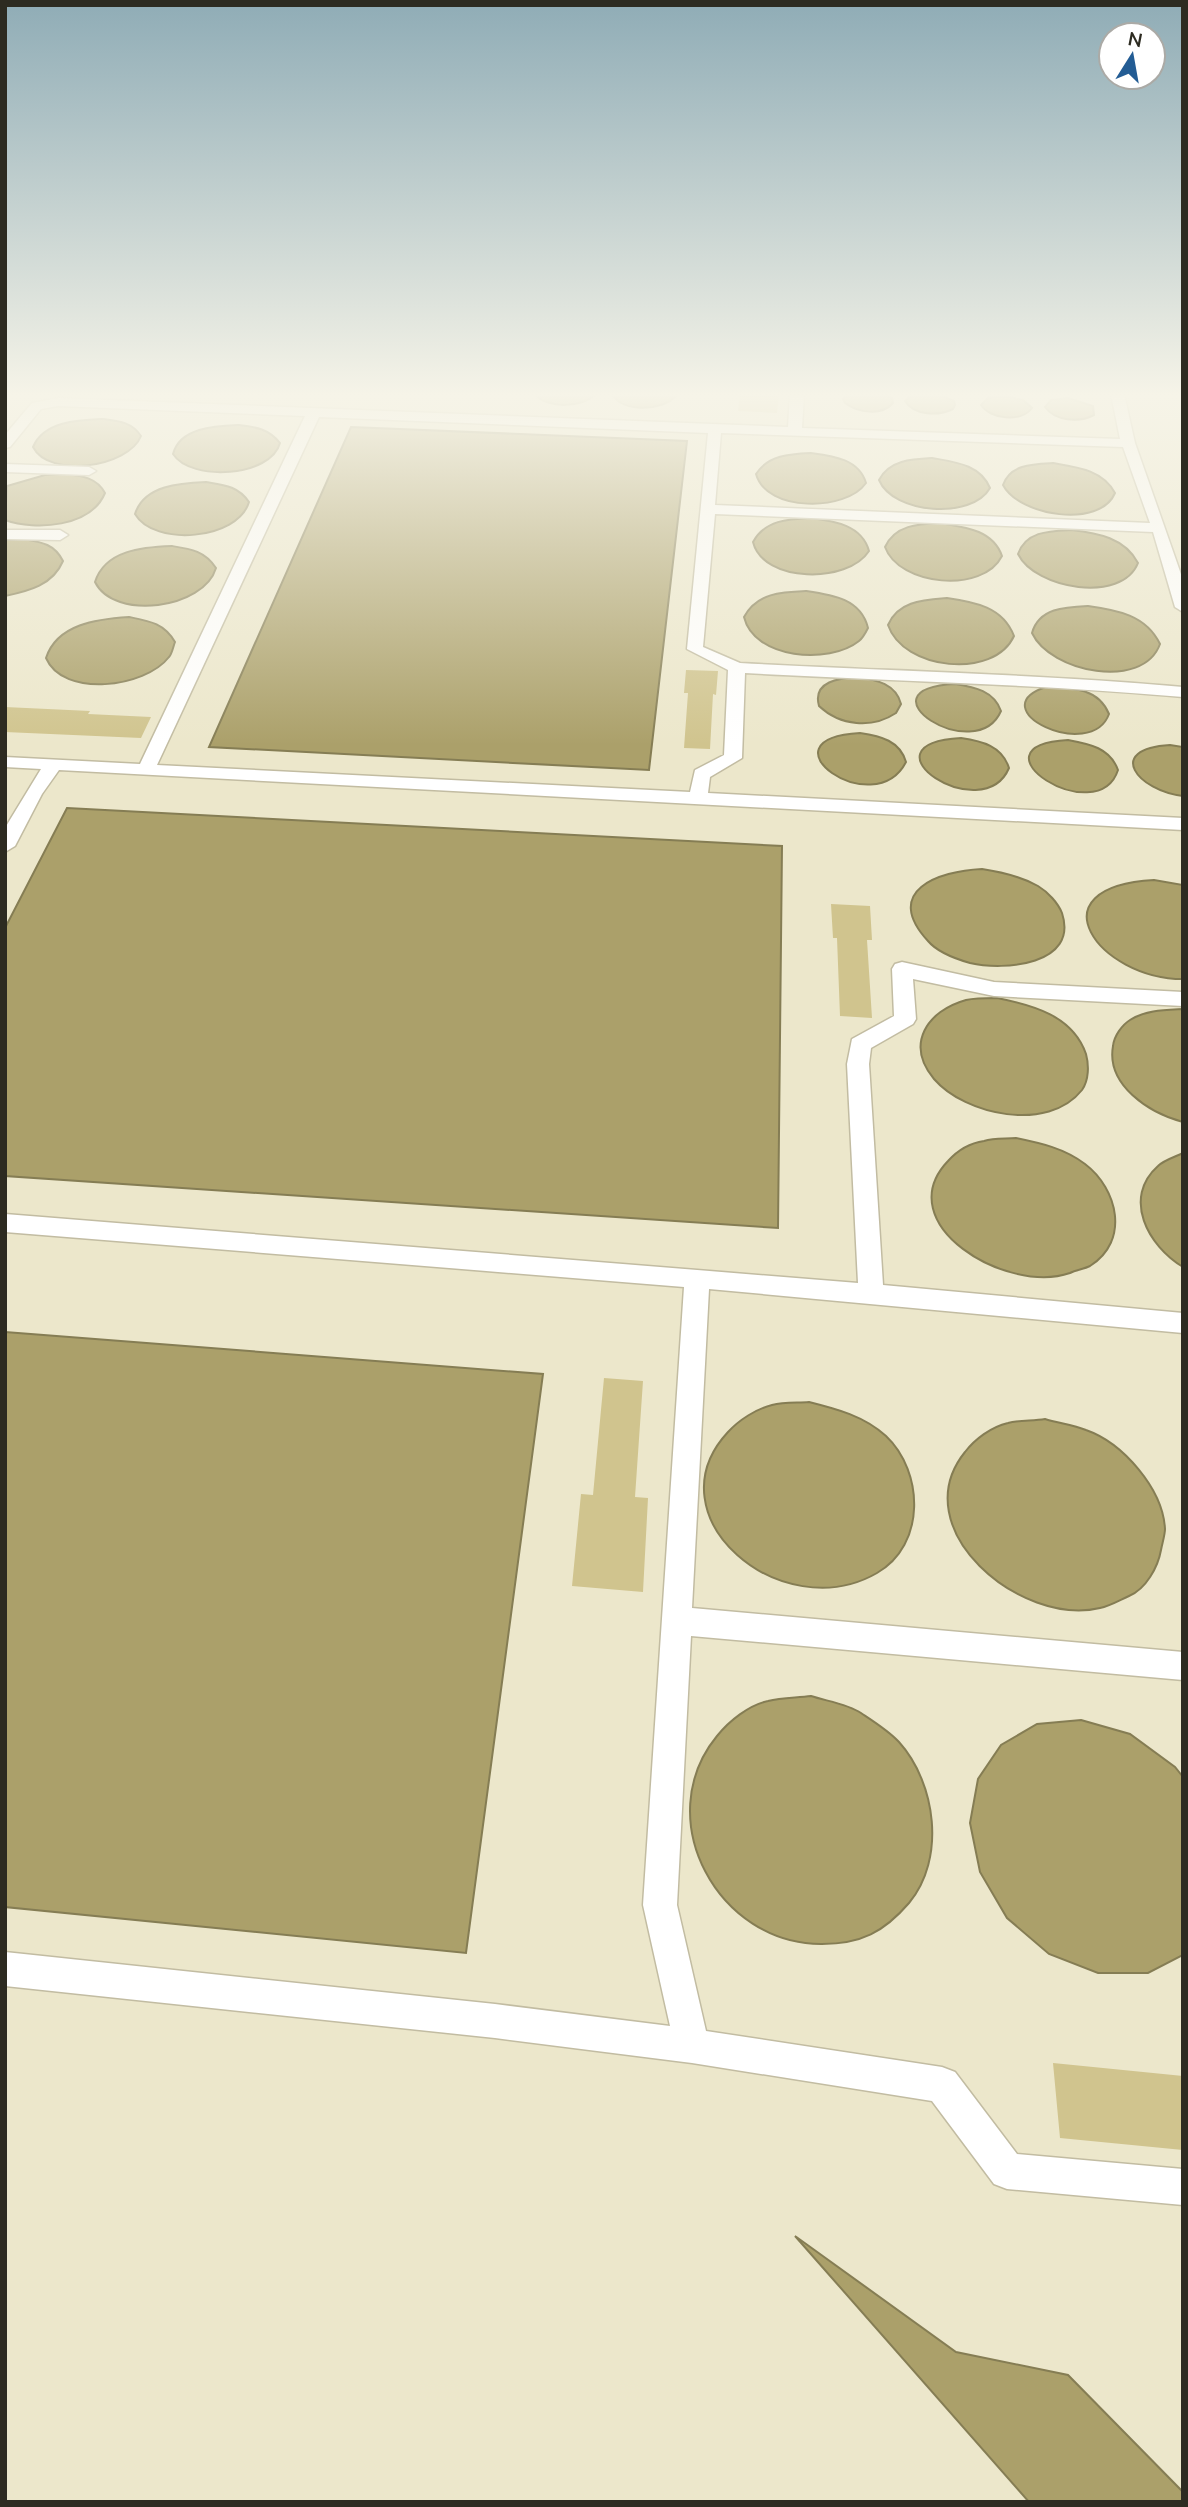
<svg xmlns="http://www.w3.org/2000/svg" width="1188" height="2507" viewBox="0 0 1188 2507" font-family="'Nunito Sans',sans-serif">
<rect width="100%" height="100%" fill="#ece7cb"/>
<path fill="#aba06a" stroke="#857d54" stroke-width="2" d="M534 394H596C581 408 549 409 534 394Z
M612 394H675L676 396C662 411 622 413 612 394Z
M849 394H884L892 398 893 403C882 416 858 413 845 403L843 399Z
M938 394 954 401 955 405 953 409C939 416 914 416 905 401L912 395Z
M1004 396 1023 400 1032 408C1021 423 990 419 981 405L988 398Z
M1068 398 1093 406 1094 415C1079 423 1055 421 1045 407L1051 400Z
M103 419C119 421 132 422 141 436 129 467 49 479 33 447 44 421 79 420 103 419Z
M239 425C256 427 269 429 280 443 271 477 191 482 173 454 180 427 216 426 239 425Z
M351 427 687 441 649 770 209 747Z
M811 453C833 456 859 459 866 483 846 512 766 512 756 474 768 455 790 454 811 453Z
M932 458C954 462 980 464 990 488 972 520 893 514 879 480 889 460 912 459 932 458Z
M1053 463C1077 467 1103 470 1115 493 1100 529 1019 516 1003 485 1010 464 1034 464 1053 463Z
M66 474C83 476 97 478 105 493 91 527 36 531 5 520L7 486 45 475Z
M206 482C224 485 238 486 249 502 238 540 154 547 135 514 144 485 181 483 206 482Z
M811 518C834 521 862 525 869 551 848 584 763 583 753 542 765 520 788 519 811 518Z
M940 523C965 527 993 530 1002 556 983 594 899 586 885 547 895 525 918 524 940 523Z
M1071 530C1098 533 1125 538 1138 563 1122 604 1035 589 1018 554 1026 531 1050 531 1071 530Z
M22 539C40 542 54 543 63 561 53 585 29 591 5 596V540Z
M172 546C191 549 205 551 216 568 204 609 114 621 95 582 105 550 143 547 172 546Z
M806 591C833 595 861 599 868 628 866 632 863 638 859 641 829 665 754 659 744 617 757 593 781 592 806 591Z
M947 598C975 602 1003 607 1014 636 994 680 903 670 888 625 898 601 923 600 947 598Z
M1088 606C1117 610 1146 615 1160 644 1143 691 1050 672 1032 633 1039 608 1065 607 1088 606Z
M129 617C149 621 164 623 175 642 173 647 172 654 169 657 145 688 63 698 46 658 57 624 97 619 129 617Z
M858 677C877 680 896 684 901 704L896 713C872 729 840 726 819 706 812 681 840 678 858 677Z
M955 684C975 687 994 691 1001 711 976 768 855 689 955 684Z
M1046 687C1071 688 1098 687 1109 714 1091 763 979 709 1046 687Z
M860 733C881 736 900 741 906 762 874 824 756 739 860 733Z
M961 738C982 741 1002 746 1009 768 983 829 855 744 961 738Z
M1068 740C1090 744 1110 748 1118 770 1098 832 964 746 1068 740Z
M1170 745 1183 747V796C1138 791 1104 749 1170 745Z
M67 808 782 846 778 1228 5 1176V928Z
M982 869C1002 872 1020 876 1038 886 1048 892 1058 903 1062 913 1079 965 1004 971 970 963 956 959 938 953 928 941 882 891 938 871 982 869Z
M1154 880 1183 885V979C1099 979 1031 887 1154 880Z
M997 998C1033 1005 1073 1016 1086 1054 1089 1065 1089 1080 1082 1090 1048 1133 965 1115 934 1079 905 1044 927 1011 966 1000 975 998 987 998 997 998Z
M1183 1009V1122C1149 1113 1106 1085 1113 1046 1114 1036 1122 1025 1130 1020 1146 1010 1165 1010 1183 1009Z
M1016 1138C1040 1143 1064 1148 1085 1164 1118 1189 1130 1241 1090 1266 1084 1269 1076 1270 1070 1273 1007 1295 888 1224 948 1161 957 1151 970 1143 984 1141 994 1138 1005 1139 1016 1138Z
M1183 1153V1267C1148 1246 1122 1198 1158 1166 1164 1160 1175 1157 1183 1153Z
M5 1332 543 1374 466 1953 5 1907Z
M809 1402C837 1409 864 1416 886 1436 924 1472 926 1545 877 1573 782 1628 649 1517 728 1432 739 1420 756 1409 772 1405 784 1402 798 1403 809 1402Z
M1045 1419C1058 1423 1073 1425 1086 1430 1123 1443 1163 1489 1165 1529 1165 1535 1162 1544 1161 1550 1158 1567 1146 1589 1129 1596 1120 1600 1110 1606 1100 1608 1021 1627 903 1529 965 1452 975 1439 991 1427 1008 1423 1019 1420 1033 1421 1045 1419Z
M811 1696C826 1701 848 1704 861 1713 873 1721 889 1731 899 1742 936 1783 946 1859 909 1903 884 1932 861 1944 822 1944 719 1945 649 1819 717 1736 729 1721 749 1705 768 1701 782 1697 797 1698 811 1696Z
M1081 1720 1130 1734 1175 1767 1183 1777V1955L1148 1973H1098L1049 1954 1007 1918 980 1872 970 1823 978 1779 1001 1745 1037 1724Z
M795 2236 956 2352 1068 2375 1183 2492V2502H1029Z"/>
<path fill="#d0c48e" d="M740 394H779L777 413 738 411Z
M686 670 718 671 716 695 713 694 710 749 684 748 688 693H684Z
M5 707 90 711 88 714 151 717 141 738 5 732Z
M831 904 870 906 872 940H867L872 1018 840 1016 837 938H833Z
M604 1378 643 1381 635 1497 648 1498 643 1592 572 1586 581 1494 593 1495Z
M1053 2063 1183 2076V2150L1060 2138Z"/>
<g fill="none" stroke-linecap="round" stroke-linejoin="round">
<g stroke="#c2bca2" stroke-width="3">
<path id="minor" d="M790 394H804L802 428 1120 439 1111 394H1124L1135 443 1183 580V612L1175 607 1153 532 715 514 703 647 740 663C888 671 1036 674 1183 687V697C1037 684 891 681 745 673L742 758 710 777 708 793 1183 818V830L59 770 42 794 15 846 5 852V828L41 769 5 767V757L140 764 305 416 58 406 41 409 10 447 5 448V435L32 403 58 398 788 427ZM319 417 708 433 687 649 728 670 724 755 695 770 690 792 157 765ZM721 433 1123 447 1150 523 715 505Z
M5 464 89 467 96 471 89 475 5 472Z
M5 530H60L68 535 60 540 5 539Z
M902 962 994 982 1183 992V1006L994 996 913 979 916 1019 913 1024 871 1048 869 1064 883 1285 1183 1313V1333L709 1289 692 1608 1183 1652V1680L691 1636 677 1905 706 2031 942 2067 955 2072 1017 2154 1183 2169V2205L1007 2189 994 2184 932 2101 692 2063 495 2038 5 1986V1952L495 2004 670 2026 643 1905 684 1287 5 1232V1214L858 1283 847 1064 852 1039 894 1016 892 969 895 964Z"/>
</g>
<use href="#minor" fill="#fff" fill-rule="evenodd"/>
</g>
<linearGradient id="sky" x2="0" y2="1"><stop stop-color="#8facb6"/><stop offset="0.53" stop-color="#f6f4e8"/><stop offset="1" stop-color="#f6f4e8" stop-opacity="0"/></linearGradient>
<rect width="1188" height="745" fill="url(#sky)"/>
<rect width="1188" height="2507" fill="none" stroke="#2d2b21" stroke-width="14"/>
<g transform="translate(1132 56) rotate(11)"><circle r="33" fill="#ffffff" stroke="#abaaa6" stroke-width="2"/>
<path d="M0-5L12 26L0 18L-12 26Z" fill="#235c94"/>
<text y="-10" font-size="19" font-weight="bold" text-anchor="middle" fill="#2d2b21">N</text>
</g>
</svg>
